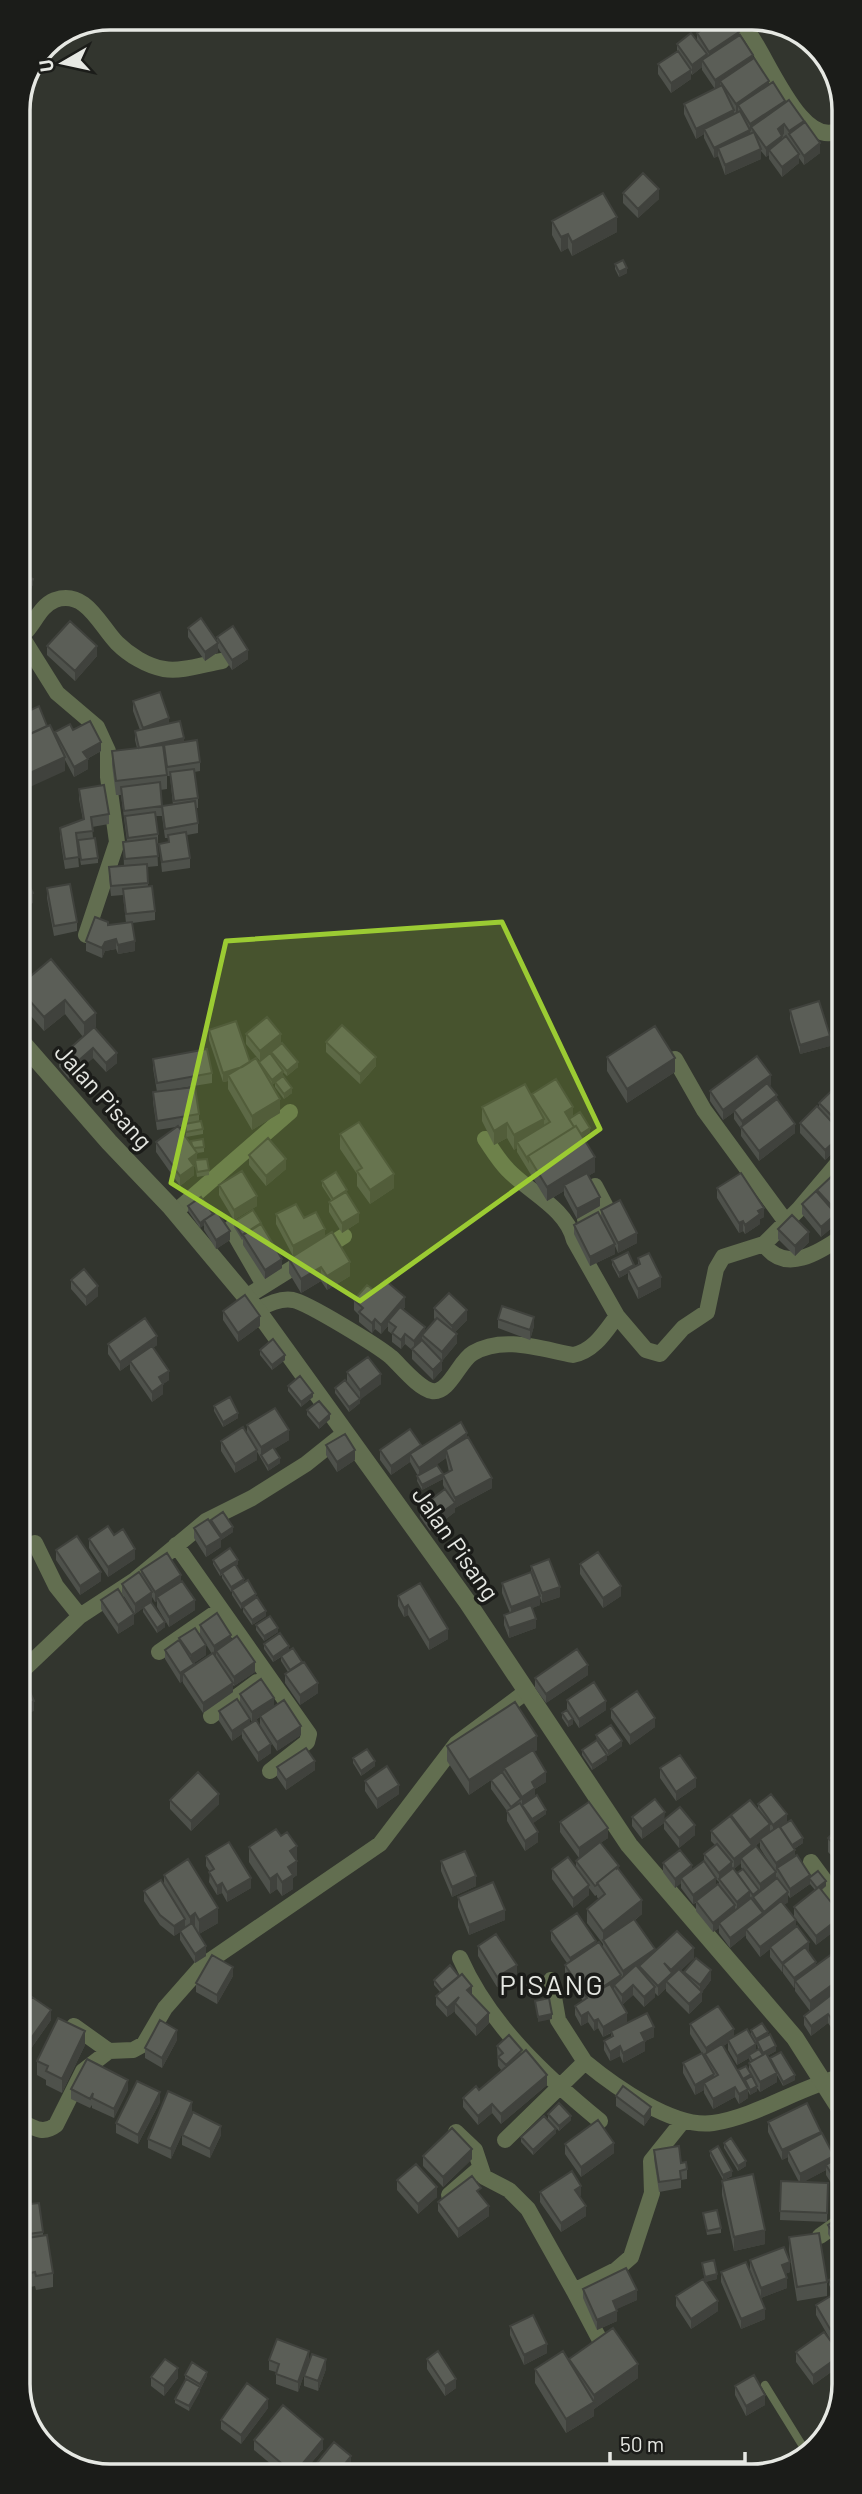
<svg xmlns="http://www.w3.org/2000/svg" width="862" height="2494" viewBox="0 0 862 2494" font-family="Barlow,sans-serif">
<rect width="100%" height="100%" fill="#32352e"/>
<g fill="none" stroke-linecap="round" stroke-linejoin="round">
<path stroke="#626e50" stroke-width="8" d="M765 2385 807 2453"/>
<path stroke="#626e50" stroke-width="16" d="M727 18C734 20 741 23 746 29 765 50 802 155 841 129
M18 637C33 631 37 607 55 600 86 589 100 626 117 643 129 655 147 666 164 669 182 672 204 664 222 661
M22 637 57 693 97 727 108 751V777L117 842 86 935
M675 1059 704 1110 786 1222
M485 1139C492 1149 499 1161 508 1170 530 1193 566 1208 574 1240L617 1316
M175 1212 290 1112
M585 1219 602 1211 605 1205 595 1186
M231 1228 264 1285
M764 1244C785 1275 820 1252 843 1236
M246 1297 344 1236
M257 1310C268 1304 280 1298 293 1300 308 1303 378 1346 391 1357 401 1366 418 1388 432 1391 449 1394 459 1361 473 1353 503 1335 541 1349 573 1355 594 1351 605 1332 617 1316L646 1350 660 1354 683 1328 707 1312 716 1269 723 1257 764 1244 799 1209 843 1157
M35 1543 56 1586 80 1616
M176 1545 309 1734 307 1742 270 1771
M159 1652 221 1609
M20 1673 80 1616 135 1580 206 1521 252 1498 306 1464 341 1436
M211 1716 257 1682
M811 1862 844 1907
M460 1958C489 2024 545 2076 600 2121
M551 1980 558 2020 585 2062
M74 2026 109 2051
M20 2121C34 2128 43 2135 56 2125L83 2071 109 2051 133 2050 144 2044 165 2008 202 1966 380 1844 456 1744 527 1691
M456 2132 475 2150 484 2177 509 2190 528 2209 574 2291 616 2270 631 2257 652 2193 651 2161 683 2121
M505 2140 585 2062C614 2086 674 2129 713 2123 758 2116 799 2087 844 2076
M449 2195 480 2168
M820 2236 844 2219
M574 2291 602 2344
M21 2331V2345"/>
<path stroke="#626e50" stroke-width="18" d="M19 1039 109 1142 170 1206 257 1310 468 1603 629 1845 795 2038 844 2115"/>
</g>
<path fill="#4e514b" fill-rule="evenodd" d="M697 33 739 35 769 85 804 123 820 153 804 165 799 158V163L782 177 769 159V155L766 157 761 151V159L725 175 718 156 714 158 704 138V134L696 139 684 114V104L715 89 702 70V67L692 75 691 73V79L671 93 658 74V64L677 51V44L697 40Z
M623 193 659 199 638 218 623 203Z
M552 221 617 232 572 256 568 248 561 252 552 235Z
M615 264 627 273 619 277 615 269Z
M18 572 33 584 27 599 18 595Z
M188 628 217 641V637L248 659 232 670 218 648V652L205 661 188 637Z
M47 646 97 656 75 681 47 655Z
M133 701 169 723 184 742 200 762V771L194 772 198 798V808H196L198 823V833L187 835 190 858V868L162 872 159 844 168 843V838H165L162 816H156L158 834V843L157 844 158 866 147 867 148 886 155 911V920L132 923 135 951 118 954 116 949 105 951 102 958 86 951V941L108 925 126 923 123 895 111 896 109 877V867L124 866 123 842 127 841 121 795H116L112 765V751L137 748 135 740V731L140 730 133 711ZM164 752 167 776H170L173 805 162 806 160 790 167 789V775Z
M47 726 55 736V732L73 730 101 751 87 759 88 769 74 777 65 760V771Z
M79 789 109 814V824L92 827 93 838 98 858V863L81 865 77 843 79 867 65 869 60 837V828L83 820 79 799Z
M47 888 77 922V931L54 936 47 898Z
M51 959 117 1063 106 1072 93 1058 69 1079 59 1067V1058L83 1037 65 1014 44 1031 30 1015 21 1023 19 1020V986Z
M790 1010 830 1046 800 1054 790 1019Z
M843 1016V1039L836 1040 834 1027V1018Z
M209 1030 250 1062 259 1063 271 1055V1052L298 1067 287 1076 283 1072V1076L292 1093 284 1099 275 1087V1083L272 1085 268 1080 280 1113 252 1130 228 1089V1081L223 1082 209 1040Z
M246 1034 281 1043 260 1061 246 1044Z
M326 1042 376 1066 360 1084 326 1052Z
M607 1057 675 1072 627 1103 607 1071Z
M153 1059 212 1073V1083L175 1089 199 1114V1121L203 1129V1134L186 1137 185 1126 179 1127 191 1144 204 1147V1152L197 1153V1160L209 1170V1175L197 1177 195 1164 193 1165 194 1175 180 1186 156 1152V1142L176 1127 157 1130 153 1102V1092H157L153 1068Z
M843 1083V1143L825 1160 800 1133V1123L819 1109V1103Z
M771 1085 769 1086 795 1133 759 1161 741 1136V1129L734 1119V1112L723 1120 710 1101V1091Z
M532 1094 573 1116 590 1132 583 1137 595 1172 588 1176 600 1206 577 1219 564 1195V1191L547 1201 517 1152V1148L514 1150 507 1138 494 1145 482 1121V1107L532 1098Z
M340 1134 394 1188 370 1204 357 1186V1174L340 1149Z
M249 1155 286 1169 266 1186 249 1165Z
M843 1174V1227L836 1220V1224L821 1237 802 1214V1204L817 1192V1190L836 1181Z
M322 1181 347 1193 359 1222 342 1233 329 1212V1202L331 1200 322 1186Z
M219 1185 257 1206 234 1220 219 1195Z
M717 1188 764 1217 760 1219V1224L745 1234 743 1231 739 1233 717 1198Z
M188 1206 213 1214 230 1240 216 1249 204 1230V1225L200 1228 188 1211Z
M601 1210 637 1243 618 1253 615 1246V1254L590 1266 574 1234V1225L601 1217Z
M276 1214 304 1218 325 1237 350 1276 327 1290 321 1281 301 1293 289 1273V1259L300 1252 293 1256 276 1224Z
M234 1222 261 1225 282 1268 265 1279 243 1245V1239L242 1240 234 1227Z
M778 1229 809 1242 795 1256 778 1239Z
M638 1258 661 1287 638 1299 628 1279V1273L619 1278 612 1265V1260L634 1266 638 1265Z
M71 1280 98 1296 86 1306 71 1289Z
M375 1291 405 1307 403 1310 425 1332 435 1320 434 1318V1308L467 1320 455 1332 457 1343 442 1361V1370L433 1380 412 1359V1350L405 1344 401 1349 392 1342V1334L388 1331V1326L381 1334 375 1329 372 1333 359 1322V1315L354 1310V1300Z
M223 1311 260 1326 238 1342 223 1320Z
M498 1319 534 1326 530 1340 498 1328Z
M108 1344 157 1345 153 1348 169 1380 163 1384V1394L152 1402 130 1370V1364L120 1371 108 1354Z
M260 1350 285 1360 272 1370 260 1355Z
M347 1372 381 1384 360 1399V1403L349 1412 335 1393V1388L347 1382Z
M288 1386 313 1397 301 1407 288 1391Z
M214 1406 238 1418 223 1427 214 1411Z
M307 1410 330 1419 319 1429 307 1415Z
M247 1425 289 1440 274 1449 280 1463 268 1471 247 1434Z
M467 1438 492 1488 455 1508V1512L430 1531 420 1517V1508L445 1489 443 1485V1475L449 1472 446 1458 433 1467 443 1479 422 1490 417 1481 418 1476 410 1462 391 1475 380 1460V1450L421 1447Z
M221 1441 257 1460 235 1473 221 1451Z
M326 1445 355 1460 337 1472 326 1455Z
M211 1520 233 1532 221 1540V1547L206 1557 194 1538V1528L211 1522Z
M114 1535 135 1559 108 1577 89 1548V1539Z
M56 1550 101 1581 80 1595 56 1560Z
M213 1560 238 1564 236 1566 244 1582 256 1598 266 1616 252 1625 243 1612V1607L241 1609 232 1595V1591L231 1592 222 1578V1575L220 1576 213 1564Z
M580 1564 621 1596 603 1608 580 1574Z
M531 1566 560 1597 542 1603 540 1598V1605L532 1608 536 1628 509 1638 504 1625V1615L510 1613 502 1593V1583L531 1573Z
M141 1570 181 1581 195 1610 169 1627 157 1607V1601L155 1602 152 1597 151 1602 165 1627 157 1633 143 1612V1608L135 1614 122 1593V1584L141 1576Z
M398 1596 448 1639 429 1650 408 1615 404 1617 398 1606Z
M101 1600 134 1624 118 1634 101 1609Z
M200 1625 231 1640 255 1672 234 1686 233 1685V1692L203 1713 183 1683V1681L180 1683 165 1659V1650L179 1641V1638L200 1634ZM201 1636 212 1654 194 1666V1663L206 1655Z
M256 1625 278 1632 264 1641 256 1630Z
M264 1644 289 1650 318 1693 300 1705 285 1683V1674L288 1672 281 1661V1657L273 1662 264 1649Z
M588 1675 546 1703 535 1688V1678Z
M240 1694 274 1707 301 1735 277 1751 260 1726V1717L252 1722 250 1719V1723L271 1753 258 1762 242 1738V1734L232 1741 219 1721V1711L240 1703Z
M567 1700 606 1710 579 1728 572 1717 573 1724 568 1727 562 1718V1713L567 1710Z
M611 1709 655 1727 630 1745 611 1718Z
M596 1735 622 1746 608 1756 607 1755V1760L592 1770 582 1755V1750L597 1740Z
M447 1746 537 1750 534 1752 546 1782 535 1789V1796L546 1814 533 1823 538 1842 525 1851 507 1821V1811L491 1789V1780L469 1795 447 1761Z
M353 1758 375 1766 361 1776 353 1763Z
M277 1767 315 1770 286 1790 277 1777Z
M660 1768 696 1787 676 1801 660 1778Z
M365 1781 399 1794 377 1809 365 1791Z
M170 1800 219 1804 191 1831 170 1809Z
M758 1804 787 1823 803 1843 794 1849 795 1856 810 1877 826 1886 822 1890 842 1925 816 1945 794 1917V1907L815 1890 810 1884 790 1898 788 1895V1902L784 1905 816 1965 844 1970V2035V2026L835 2033 828 2023 811 2036 804 2025V2016L810 2011 795 1991V1987L794 1988 783 1973V1971L782 1972 770 1957V1949L760 1957 746 1938V1935L730 1948 719 1933V1928L713 1932 696 1911V1903L693 1904 681 1888V1883L675 1888 663 1872V1863L692 1870 704 1862V1854L715 1845 711 1841V1831L731 1818V1815L758 1809ZM760 1842V1848L774 1870 752 1849ZM741 1863V1867L742 1869 737 1873 734 1869ZM716 1879 719 1882V1886L716 1885Z
M632 1817 665 1819 695 1835 679 1848 664 1829V1823L642 1839 632 1826Z
M560 1822 608 1838 600 1843 619 1870 642 1914 635 1920 655 1951 694 1958 681 1970 684 1974 711 1980 702 1992V2001L689 2014 666 1991V1988L658 1996 655 1993V1997L644 2007 633 1995 622 2005 627 2023 654 2037 645 2041V2051L623 2063 620 2056 610 2061 604 2050V2041L611 2038V2033L603 2037 598 2028 594 2031 588 2022 581 2026 575 2015V2006L583 2001 565 1974V1965L567 1963 551 1940V1931L603 1948V1944L587 1923V1909L599 1900 597 1897V1895L595 1896 589 1888V1895L573 1908 552 1879V1869L576 1867V1861L579 1858 560 1832Z
M844 1823V1869L828 1852V1838Z
M281 1836 297 1846V1875L293 1878V1889L282 1896 277 1889 270 1894 249 1862V1847Z
M206 1856 251 1888 227 1902 222 1893 217 1895 209 1882 210 1872 206 1866Z
M441 1861 476 1886 452 1897 441 1871Z
M164 1875 218 1923 199 1934 206 1956 195 1963 180 1940V1932L174 1936 160 1925 144 1901V1891L164 1884Z
M458 1897 505 1920 469 1935 458 1907Z
M478 1946 517 1974 497 1987 478 1956Z
M233 1976 217 2004 196 1992V1983Z
M434 1980 472 1995 489 2023 476 2036 455 2013V2011L447 2017 436 2005V1996L440 1992 434 1985Z
M20 2014 51 2020 25 2057 20 2053Z
M690 2024 734 2037 756 2050 758 2049 757 2043 756 2044 751 2035V2030L768 2035 776 2051 767 2056 770 2061V2058L795 2080 783 2086 777 2075V2082L760 2092 757 2088V2091L750 2095 748 2091V2098L739 2104 735 2097 713 2109 704 2093V2090L695 2095 683 2073V2063L705 2058 690 2034ZM728 2043V2050L737 2065 749 2058 750 2062 749 2063V2070L738 2072 723 2046Z
M177 2040 162 2068 145 2058V2048Z
M85 2045 62 2093 46 2085V2080L37 2075V2061Z
M497 2046 522 2053 547 2085 501 2124 492 2113 478 2125 463 2107V2098L479 2090 502 2071 498 2066Z
M71 2089 128 2090 114 2118 92 2108V2105L90 2108 71 2099Z
M616 2096 651 2116 644 2126 616 2106Z
M160 2102 138 2144 116 2133V2123Z
M192 2112 171 2159 148 2148V2139Z
M548 2114 571 2120 559 2131 548 2119Z
M768 2122 821 2134 834 2160 842 2155 837 2192 826 2175V2170L803 2182 828 2183 827 2222 780 2220 781 2181 799 2182 788 2161V2157L782 2160 768 2132Z
M556 2133 533 2155 521 2142V2137Z
M182 2135H221L210 2158 182 2145Z
M724 2143 746 2166 738 2171 724 2148Z
M565 2144 614 2153 581 2177 565 2154Z
M654 2150 681 2163 687 2169V2179L681 2180V2188L659 2192 654 2159Z
M710 2151 732 2176 724 2180 765 2244 734 2251 722 2195V2181L723 2180 710 2156Z
M423 2156 472 2159 443 2187 423 2166Z
M397 2180 437 2197 418 2214 397 2190Z
M540 2192 581 2195 579 2197 586 2216 561 2232 540 2202Z
M481 2196 489 2216 458 2238 438 2211V2202Z
M20 2205 43 2232V2235L53 2273V2287L36 2290 35 2286 21 2289Z
M703 2213 721 2228V2233L707 2235Z
M844 2214V2287L832 2267V2252L837 2249 828 2234V2225Z
M789 2237 827 2282V2296L797 2301 789 2251Z
M750 2260 790 2272 785 2274 787 2288 761 2298 750 2270Z
M702 2263 717 2279 705 2282 718 2311 691 2329 676 2306V2296L705 2282Z
M721 2272 765 2319 741 2329 721 2282Z
M829 2280 844 2288V2366L841 2360V2365L813 2385 796 2362V2352L832 2343V2338L830 2339 816 2315V2305L834 2294 829 2285Z
M583 2289 637 2300 616 2309 617 2321 597 2330 583 2298Z
M510 2326 547 2353 524 2365 510 2335Z
M427 2359 456 2388 445 2396 427 2369Z
M569 2359 638 2378 594 2409V2416L566 2433 535 2383V2369L569 2361Z
M269 2360H309L298 2392 276 2384V2372L269 2370Z
M326 2369 318 2391 304 2386V2376Z
M185 2375 207 2376 189 2411 175 2403V2399L185 2381Z
M151 2377 178 2378 164 2396 151 2386Z
M735 2386 765 2405 746 2416 735 2395Z
M268 2408 241 2444 221 2429V2420Z
M254 2440 323 2449 301 2475H284L254 2450Z
M351 2465 343 2475H312V2469Z"/>
<path fill="#40423d" d="M739 32V42L709 61V52Z
M707 54V63L702 60V67L692 75V65Z
M753 55V64L720 81V86L715 90V80Z
M691 70V79L671 93V83Z
M769 81V91L738 105V111L736 113V104Z
M785 101V110L751 127 750 133V124Z
M734 110V120L704 129V134L696 139V129Z
M804 121V131L789 134V131Z
M784 124V134L778 138V129Z
M750 130V140L718 148V156L714 158V148Z
M782 136V145L769 150V155L766 157V148Z
M820 143V153L804 165V156Z
M761 149V159L725 175V165Z
M799 154V163L782 177V167Z
M659 189V199L638 218V209Z
M617 217V232L572 256V242Z
M568 234V248L561 252V237Z
M627 268V273L619 277V272Z
M33 579V584L27 599V594Z
M218 643V652L205 661V652Z
M97 646V656L75 681V671Z
M248 650V659L232 670V660Z
M25 680V690L18 692V682Z
M169 718V728L143 737V728Z
M184 738V748L164 745V752L139 757V748Z
M101 742V751L83 761V752Z
M65 757V771L19 792V778Z
M88 759V769L74 777V767Z
M33 893V903L19 910V900Z
M116 939V949L105 951 102 958V948L105 942Z
M135 941V951L118 954V945Z
M65 1000V1014L44 1031V1017Z
M30 1001V1015L21 1023V1008Z
M96 1013V1027L84 1038V1023Z
M843 1029V1039L836 1040V1031Z
M281 1034V1043L260 1061V1051Z
M830 1036V1046L800 1054V1045Z
M93 1048V1058L69 1079V1069Z
M117 1053V1063L106 1072V1063Z
M376 1057V1066L360 1084V1074Z
M675 1058V1072L627 1103V1089Z
M298 1062V1067L287 1076V1071Z
M251 1064 228 1075V1081L223 1082V1073Z
M283 1071V1076L272 1085V1080Z
M771 1075V1085L735 1111 734 1110V1112L723 1120V1110Z
M292 1088V1093L284 1099V1094Z
M777 1095V1105L742 1129V1121Z
M280 1099V1113L252 1130V1116Z
M573 1107V1116L565 1122V1112Z
M544 1119V1133L517 1142V1148L514 1150V1135Z
M507 1123V1138L494 1145V1131Z
M795 1124V1133L759 1161V1151Z
M590 1128V1132L578 1141V1136Z
M843 1134V1143L825 1160V1150Z
M197 1153V1162L189 1169V1159Z
M595 1157V1172L566 1189 564 1185V1191L547 1201V1187Z
M286 1159V1169L266 1186V1176Z
M194 1166V1175L180 1186V1176Z
M394 1174V1188L370 1204V1190Z
M257 1196V1206L234 1220V1210Z
M600 1197V1206L577 1219V1209Z
M764 1208V1217L760 1219V1224L745 1234V1225L758 1211Z
M359 1213V1222L342 1233V1223Z
M836 1214V1224L821 1237V1227Z
M204 1220V1225L200 1228V1223Z
M743 1221V1231L739 1233V1223Z
M325 1229V1239L293 1256V1246Z
M230 1231V1240L216 1249V1240Z
M809 1232V1242L795 1256V1246Z
M637 1233V1243L618 1253V1243Z
M615 1244V1254L590 1266V1257Z
M282 1259V1268L265 1279V1270Z
M350 1262V1276L327 1290V1276Z
M634 1265V1270H628V1273L619 1278V1273Z
M321 1267V1281L301 1293V1279Z
M661 1277V1287L638 1299V1289Z
M98 1286V1296L86 1306V1297Z
M405 1297V1307L391 1323 388 1321V1326L381 1334V1325Z
M467 1310V1320L452 1335V1326Z
M260 1316V1326L238 1342V1333Z
M534 1317V1326L530 1340V1330Z
M375 1319V1329L372 1333V1323Z
M425 1327V1337L422 1335V1340L414 1351V1341Z
M405 1334V1344L401 1349V1340Z
M457 1334V1343L442 1361V1370L433 1380V1370L442 1361V1352Z
M157 1336V1345L132 1363 130 1361V1364L120 1371V1362Z
M285 1355V1360L272 1370V1365Z
M169 1371V1380L163 1384V1394L152 1402V1392L159 1377Z
M381 1374V1384L360 1400V1390Z
M313 1393V1397L301 1407V1402Z
M360 1399V1403L349 1412V1407Z
M238 1413V1418L223 1427V1422Z
M330 1414V1419L319 1429V1424Z
M289 1430V1440L261 1457V1447Z
M467 1433V1443L446 1450V1458L419 1477V1468Z
M421 1445V1454H410V1462L391 1475V1466Z
M257 1450V1460L235 1473V1464Z
M355 1450V1460L337 1472V1462Z
M280 1458V1463L268 1471V1466Z
M443 1474V1479L422 1490V1485Z
M492 1478V1488L455 1508V1498Z
M455 1503V1512L430 1531V1521Z
M21 1526V1536L20 1537V1527Z
M233 1527V1532L221 1540V1547L206 1557V1547L221 1538V1535Z
M135 1549V1559L108 1577V1567Z
M238 1560V1564L223 1575 222 1573 220 1576V1571Z
M101 1572V1581L80 1595V1586Z
M181 1575V1584L157 1597V1601L155 1602V1592Z
M244 1579V1583L231 1592V1587Z
M621 1586V1596L603 1608V1598Z
M560 1587V1597L542 1603V1593Z
M152 1592V1602L135 1614V1604Z
M256 1594V1599L241 1609V1604Z
M540 1596V1605L511 1617V1607Z
M195 1600V1610L169 1627V1617Z
M408 1605V1615L404 1617V1608Z
M266 1611V1616L252 1625V1620Z
M134 1614V1624L118 1634V1625Z
M536 1619V1628L509 1638V1628Z
M165 1622V1627L157 1633V1628Z
M278 1628V1632L264 1641V1636Z
M448 1629V1639L429 1650V1640Z
M231 1635V1644L216 1651V1655L214 1656V1646Z
M206 1645V1655L191 1665V1655Z
M289 1646V1651L273 1662V1657Z
M255 1662V1672L234 1686V1677Z
M194 1664V1673H183V1681L180 1683V1673Z
M588 1665V1675L546 1703V1694Z
M233 1683V1692L203 1713V1703Z
M318 1683V1693L300 1705V1695Z
M274 1698V1707L252 1722V1712Z
M34 1701V1711L20 1717V1707Z
M606 1701V1710L579 1728V1719Z
M655 1718V1727L630 1745V1735Z
M250 1719V1728L242 1729V1734L232 1741V1731Z
M573 1719V1724L568 1727V1722Z
M301 1726V1735L277 1751V1742Z
M537 1736V1750L506 1770 504 1768V1771L469 1795V1780Z
M622 1741V1746L608 1756V1751Z
M271 1744V1753L258 1762V1753Z
M607 1755V1760L592 1770V1765Z
M315 1761V1770L286 1790V1780Z
M375 1761V1766L361 1776V1771Z
M546 1772V1782L535 1789V1798L522 1806V1797L532 1782Z
M696 1778V1787L676 1801V1792Z
M399 1785V1794L377 1809V1799Z
M219 1794V1804L191 1831V1821Z
M546 1810V1814L532 1824V1819Z
M665 1812 664 1823 642 1839V1829Z
M787 1814V1824L773 1834V1825Z
M770 1824V1834L760 1839V1842L752 1848V1854L741 1858V1863L734 1869V1859L750 1846V1840Z
M695 1825V1835L679 1848V1838Z
M608 1828V1838L579 1858V1848Z
M538 1832V1842L525 1851V1841Z
M803 1838V1843L792 1850V1845Z
M297 1846V1861L290 1851Z
M795 1850V1859L777 1868 776 1872V1863Z
M297 1861V1875L293 1878V1889L282 1896V1882L288 1867Z
M732 1862V1872L719 1879V1882V1873Z
M692 1865V1875L681 1878V1883L675 1888V1879Z
M776 1872V1882L760 1893V1884Z
M277 1874V1889L270 1894V1879Z
M810 1875V1884L790 1898V1889Z
M476 1876V1886L452 1897V1887Z
M251 1878V1888L227 1902V1892Z
M716 1878V1887L693 1904V1895Z
M826 1881V1886L817 1893V1888Z
M222 1883V1893L217 1895V1886Z
M589 1885V1895L573 1908V1898Z
M750 1891V1901L737 1911V1902Z
M788 1892V1902L764 1921V1912Z
M642 1900V1914L605 1943 603 1941V1931Z
M735 1905V1915L719 1923V1928L713 1932V1923Z
M218 1908V1923L199 1934V1920Z
M505 1910V1920L469 1935V1925Z
M195 1913V1928L190 1931V1917Z
M763 1913V1922L746 1929V1935L730 1948V1938Z
M842 1916V1925L816 1945V1936Z
M185 1919V1929L174 1936V1926Z
M796 1920V1929L770 1947V1949L760 1957V1947Z
M596 1941V1950L570 1968V1958Z
M809 1942V1951L783 1964V1971L782 1972V1963Z
M206 1946V1956L195 1963V1954Z
M694 1948V1958L672 1979 666 1981V1988L658 1996V1986L671 1974V1970Z
M655 1949V1959L639 1966V1970L623 1980V1971Z
M816 1962V1971L795 1981V1987L794 1988V1978Z
M517 1965V1974L497 1987V1977Z
M233 1967V1976L217 2004V1995Z
M711 1970V1980L702 1992V2001L689 2014V2004L700 1994V1985Z
M621 1975V1985H614V1990L595 1992Z
M844 1976V1986L810 2011V2001Z
M633 1985V1995L622 2005V1995Z
M472 1986V1996L467 1990Z
M655 1987V1997L644 2007V1997Z
M459 1997 455 2003V2011L447 2017V2008Z
M51 2010V2020L25 2057V2047Z
M588 2012V2022L581 2026V2016Z
M489 2013V2023L476 2036V2026Z
M627 2013V2023L603 2037V2027Z
M552 2014V2019L538 2022V2017Z
M828 2014V2023L811 2036V2026Z
M844 2016V2026L835 2033V2023Z
M598 2019V2028L594 2031V2021Z
M654 2027V2037L641 2043V2033Z
M734 2029V2039L728 2040V2043L707 2057 706 2055V2048Z
M177 2030V2040L162 2068V2058Z
M85 2031V2045L62 2093V2079Z
M768 2032V2037L756 2044V2039Z
M645 2041V2051L623 2063V2053Z
M756 2044V2054L749 2055V2058L737 2065V2056Z
M620 2046V2056L610 2061V2052Z
M776 2046V2051L763 2058V2053Z
M777 2073V2082L760 2092V2082Z
M714 2074V2084L704 2083V2090L695 2095V2085Z
M547 2075V2085L501 2124V2114Z
M795 2075V2080L783 2086V2082Z
M128 2080V2090L114 2118V2109Z
M757 2086V2091L750 2095V2090Z
M735 2087V2097L713 2109V2099Z
M748 2089V2098L739 2104V2094Z
M160 2092V2102L138 2144V2135Z
M192 2102V2112L171 2159V2149Z
M492 2104V2113L478 2125V2116Z
M651 2107V2116L644 2126V2117Z
M571 2116V2120L559 2131V2126Z
M221 2126V2135L210 2158V2149Z
M556 2129V2133L533 2155V2150Z
M821 2132V2141L788 2151V2157L782 2160V2150Z
M614 2143V2153L581 2177V2167Z
M472 2149V2159L443 2187V2177Z
M834 2156V2165H826V2170L800 2184V2174Z
M746 2161V2166L738 2171V2166Z
M732 2171V2176L723 2180V2175Z
M844 2178V2188L837 2192V2183Z
M581 2186V2195L575 2200V2190Z
M437 2187V2197L418 2214V2204Z
M489 2206V2216L458 2238V2229Z
M586 2206V2216L561 2232V2223Z
M765 2230V2244L734 2251V2237Z
M790 2262V2272L782 2275V2265Z
M717 2274V2279L705 2282V2277Z
M787 2278V2288L761 2298V2288Z
M637 2290V2300L613 2311V2301Z
M718 2301V2311L691 2329V2319Z
M765 2309V2319L741 2329V2319Z
M617 2311V2321L597 2330V2320Z
M844 2321V2330L832 2333V2338L830 2339V2329Z
M547 2344V2353L524 2365V2355Z
M309 2351V2360L298 2392V2382Z
M841 2355V2365L813 2385V2375Z
M326 2359V2369L318 2391V2381Z
M638 2364V2378L594 2409V2416L566 2433V2419L594 2402V2395Z
M178 2368V2378L164 2396V2386Z
M207 2372V2376L200 2389V2384Z
M456 2379V2388L445 2396V2386Z
M200 2387V2392L189 2411V2406Z
M765 2395V2405L746 2416V2406Z
M268 2399V2408L241 2444V2435Z
M323 2439V2449L301 2475H294Z
M351 2456V2465L343 2475H336Z"/>
<path fill="#5b5e57" stroke="#40423d" stroke-width="2" d="M720 18H730L739 32 709 52 697 33Z
M691 33 707 54 692 65 677 44Z
M740 35 753 55 715 80 702 60Z
M678 51 691 70 671 83 658 64Z
M754 58 769 81 736 104 720 81Z
M773 82 785 101 750 124 738 105Z
M722 85 734 110 696 129 684 104Z
M789 100 804 121 789 131 784 124 778 129 782 136 766 148 751 127Z
M740 111 750 130 714 148 704 129Z
M805 122 820 143 804 156 789 134Z
M754 132 761 149 725 165 718 148Z
M786 136 799 154 782 167 769 150Z
M643 173 659 189 638 209 623 193Z
M603 193 617 217 572 242 568 234 561 237 552 221Z
M623 260 627 268 619 272 615 264Z
M18 572 33 579 27 594 18 591Z
M18 598 23 600 19 610H18Z
M201 618 218 643 205 652 188 628Z
M70 621 97 646 75 671 47 646Z
M233 626 248 650 232 660 217 637Z
M18 662 25 680 18 682Z
M160 692 169 718 143 728 133 701Z
M39 706 47 726 19 739 18 716Z
M90 721 101 742 83 752 88 759 74 767 55 732 70 724 73 730Z
M180 721 184 738 139 748 135 731Z
M50 725 65 757 19 778V739Z
M197 740 200 762 167 767 164 745Z
M163 745 167 775 116 781 112 751Z
M194 769 198 798 174 801 170 772Z
M160 782 162 806 124 811 121 787Z
M104 785 109 814 91 817 93 831 76 833 79 857 65 859 60 828 84 819 79 789Z
M195 801 198 823 165 829 162 806Z
M155 812 158 834 128 838 125 816Z
M186 832 190 858 162 862 159 844 169 842 168 835Z
M95 838 98 858 81 860 78 840Z
M156 838 158 856 125 859 123 842Z
M147 864 148 883 111 886 109 867Z
M22 871 33 893 19 900V872Z
M70 884 77 922 54 926 47 888Z
M152 886 155 911 126 914 123 889Z
M95 917 108 922V925L132 922 135 941 118 945 116 939 105 942 102 948 86 941Z
M51 959 96 1013 84 1023 65 1000 44 1017 30 1001 21 1008 19 1006V986Z
M819 1001 830 1036 800 1045 790 1010Z
M843 1016V1029L836 1031 834 1018Z
M267 1017 281 1034 260 1051 246 1034Z
M236 1021 250 1062 242 1067 223 1073 209 1030Z
M342 1025 376 1057 360 1074 326 1042Z
M655 1026 675 1058 627 1089 607 1057Z
M94 1027 117 1053 106 1063 93 1048 69 1069 59 1058Z
M282 1043 298 1062 287 1071 271 1052Z
M207 1049 212 1073 157 1083 153 1059Z
M270 1053 283 1071 272 1080 259 1062Z
M757 1056 771 1075 723 1110 710 1091Z
M256 1058 280 1099 252 1116 228 1075Z
M283 1076 292 1088 284 1094 275 1082Z
M556 1079 573 1107 565 1112 574 1127 528 1156V1160L517 1142 550 1122 532 1094Z
M841 1082 843 1083V1127L819 1103Z
M767 1083 777 1095 742 1121 734 1110Z
M525 1084 544 1119 514 1135 507 1123 494 1131 482 1107Z
M195 1087 199 1114 157 1121 153 1092Z
M777 1099 795 1124 759 1151 741 1127Z
M817 1106 843 1134 825 1150 800 1123Z
M580 1112 590 1128 581 1134 576 1126 574 1127 569 1119Z
M201 1121 203 1129 186 1132 185 1124Z
M359 1122 394 1174 370 1190 357 1171 362 1168 340 1134Z
M178 1126 197 1153 189 1159 194 1166 180 1176 156 1142Z
M576 1126 595 1157 547 1187 528 1156Z
M268 1138 286 1159 266 1176 249 1155Z
M203 1139 204 1147 194 1148 192 1145 191 1141Z
M207 1159 209 1170 197 1172 195 1160Z
M242 1171 257 1196 234 1210 219 1185Z
M336 1172 347 1190 333 1199 322 1181Z
M587 1173 600 1197 577 1209 564 1185Z
M741 1173 764 1208 758 1211 760 1214 745 1225 743 1221 739 1223 717 1188Z
M843 1174V1186L840 1183 843 1187V1218L817 1190 832 1176 836 1181Z
M816 1191 836 1214 821 1227 802 1204Z
M346 1192 359 1213 342 1223 329 1202Z
M201 1197 213 1214 200 1223 188 1206Z
M620 1200 637 1233 618 1243 601 1210Z
M296 1204 304 1218 316 1212 325 1229 293 1246 276 1214Z
M253 1210 261 1223 242 1235 234 1222Z
M217 1212 230 1231 216 1240 204 1220Z
M598 1212 615 1244 590 1257 574 1225Z
M792 1215 809 1232 795 1246 778 1229Z
M261 1224 282 1259 265 1270 243 1235Z
M332 1232 350 1262 327 1276 321 1267 301 1279 289 1259Z
M628 1252 634 1265 619 1273 612 1260Z
M649 1253 661 1277 638 1289 628 1270 640 1264 638 1258Z
M84 1269 98 1286 86 1297 71 1280Z
M385 1280 405 1297 381 1325 375 1319 372 1323 359 1312 363 1308 354 1300 367 1285 375 1291Z
M449 1293 467 1310 452 1326 434 1308Z
M245 1295 260 1316 238 1333 223 1311Z
M502 1306 534 1317 530 1330 498 1319Z
M400 1307 425 1327 414 1341 405 1334 401 1340 392 1333 396 1327 388 1321Z
M145 1318 157 1336 120 1362 108 1344Z
M437 1318 457 1334 442 1352 422 1335Z
M273 1339 285 1355 272 1365 260 1350Z
M422 1340 442 1361 433 1370 412 1349Z
M152 1346 169 1371 159 1377 163 1384 152 1392 130 1361Z
M368 1357 381 1374 360 1390 347 1372Z
M300 1376 313 1393 301 1402 288 1386Z
M345 1380 360 1399 349 1407 335 1388Z
M230 1397 238 1413 223 1422 214 1406Z
M319 1401 330 1414 319 1424 307 1410Z
M275 1408 289 1430 261 1447 247 1425Z
M461 1422 467 1433 419 1468 410 1454Z
M243 1427 257 1450 235 1464 221 1441Z
M410 1429 421 1445 391 1466 380 1450Z
M345 1434 355 1450 337 1462 326 1445Z
M468 1437 492 1478 455 1498 443 1475 452 1470 446 1450Z
M273 1447 280 1458 268 1466 261 1455Z
M437 1465 443 1474 422 1485 417 1476Z
M445 1489 455 1503 430 1521 420 1508Z
M223 1512 233 1527 221 1535 211 1520Z
M208 1519 221 1538 206 1547 194 1528Z
M108 1526 114 1535 123 1529 135 1549 108 1567 89 1539Z
M77 1536 101 1572 80 1586 56 1550Z
M230 1548 238 1560 220 1571 213 1560Z
M598 1552 621 1586 603 1598 580 1564Z
M167 1553 181 1575 155 1592 141 1570Z
M549 1559 560 1587 542 1593 531 1566Z
M235 1564 244 1579 231 1587 222 1573Z
M139 1572 152 1592 135 1604 122 1584Z
M531 1572 540 1596 511 1607 502 1583Z
M248 1580 256 1594 241 1604 232 1590Z
M182 1581 195 1600 169 1617 157 1597Z
M420 1583 448 1629 429 1640 408 1605 404 1608 398 1596Z
M118 1589 134 1614 118 1625 101 1600Z
M257 1597 266 1611 252 1620 243 1607Z
M151 1602 165 1622 157 1628 143 1607Z
M531 1605 536 1619 509 1628 504 1615Z
M217 1613 231 1635 214 1646 200 1625Z
M270 1616 278 1628 264 1636 256 1625Z
M195 1628 206 1645 191 1655 179 1638Z
M280 1633 289 1646 273 1657 264 1644Z
M237 1636 255 1662 234 1677 216 1651Z
M179 1640 194 1664 180 1673 165 1650Z
M293 1648 302 1662 290 1670 281 1656Z
M577 1649 588 1665 546 1694 535 1678Z
M213 1653 233 1683 203 1703 183 1673Z
M304 1662 318 1683 300 1695 285 1674Z
M22 1674 34 1701 20 1707V1675Z
M261 1679 274 1698 252 1712 240 1694Z
M594 1682 606 1701 579 1719 567 1700Z
M637 1691 655 1718 630 1735 611 1709Z
M237 1699 250 1719 232 1731 219 1711Z
M284 1700 301 1726 277 1742 260 1716Z
M515 1702 537 1736 469 1780 447 1746Z
M567 1710 573 1719 568 1722 562 1713Z
M256 1720 271 1744 258 1753 242 1729Z
M611 1725 622 1741 608 1751 596 1735Z
M597 1740 607 1755 592 1765 582 1750Z
M306 1748 315 1761 286 1780 277 1767Z
M367 1749 375 1761 361 1771 353 1758Z
M533 1750 546 1772 532 1782 535 1788 522 1797 504 1768Z
M680 1755 696 1778 676 1792 660 1768Z
M387 1766 399 1785 377 1799 365 1781Z
M198 1772 219 1794 191 1821 170 1800Z
M502 1772 521 1799 511 1807 491 1780Z
M771 1794 787 1814 773 1825 758 1804Z
M537 1795 546 1810 532 1819 522 1805Z
M655 1799 665 1812 642 1829 632 1817Z
M750 1800 770 1824 750 1840 731 1815Z
M589 1802 608 1828 579 1848 560 1822Z
M520 1803 538 1832 525 1841 507 1811Z
M680 1807 695 1825 679 1838 664 1820Z
M730 1816 752 1845 734 1859 711 1831Z
M791 1820 803 1838 792 1845 780 1827Z
M844 1823V1854L828 1838Z
M779 1826 795 1850 776 1863 760 1839Z
M276 1829 281 1836 287 1832 297 1846 290 1851 297 1861 288 1867 293 1875 282 1882 277 1874 270 1879 249 1847Z
M229 1842 251 1878 227 1892 222 1883 217 1886 209 1872 214 1869 206 1856Z
M600 1842 619 1866 617 1868V1867L597 1883 598 1884 595 1886 576 1861Z
M717 1844 732 1862 719 1873 704 1854Z
M756 1846 776 1872 760 1884 741 1858Z
M680 1850 692 1865 675 1879 663 1863Z
M465 1851 476 1876 452 1887 441 1861Z
M797 1855 810 1875 790 1889 777 1868Z
M568 1857 589 1885 573 1898 552 1869Z
M188 1859 218 1908 199 1920 195 1913 190 1917 164 1875Z
M704 1861 716 1878 693 1895 681 1878Z
M617 1867 642 1900 603 1931 587 1909 605 1894 597 1883Z
M733 1868 750 1891 737 1902 719 1879Z
M743 1869 759 1890 753 1895 737 1873Z
M818 1871 826 1881 817 1888 809 1878Z
M777 1878 788 1892 764 1912 753 1897Z
M161 1880 185 1919 174 1926 160 1915 144 1891Z
M493 1882 505 1910 469 1925 458 1897Z
M718 1884 735 1905 713 1923 696 1901Z
M819 1887 842 1916 816 1936 794 1907Z
M751 1898 763 1913 730 1938 719 1923Z
M781 1901 796 1920 760 1947 746 1929Z
M577 1913 596 1941 570 1958 551 1931Z
M634 1919 655 1949 623 1971 603 1940Z
M192 1923 206 1946 195 1954 180 1931Z
M797 1926 809 1942 782 1963 770 1947Z
M677 1931 694 1948 671 1970 664 1963 672 1973 658 1986 639 1966Z
M496 1934 517 1965 497 1977 478 1946Z
M599 1942 621 1975 595 1992 610 1984 627 2013 603 2027 598 2019 594 2021 588 2012 581 2016 575 2006 587 1998 565 1965Z
M805 1947 816 1962 794 1978 783 1964Z
M832 1954 844 1970V1976L810 2001 795 1981Z
M212 1955 233 1967 217 1995 196 1983Z
M696 1958 711 1970 700 1985 684 1972Z
M450 1965 459 1976 442 1990 434 1980Z
M636 1965 655 1987 644 1997 633 1985 622 1995 614 1985Z
M679 1969 702 1992 689 2004 666 1981Z
M462 1974 472 1986 467 1990 489 2013 476 2026 455 2003 459 1997 447 2008 436 1996Z
M844 1985V2016L835 2023 828 2014 811 2026 804 2016Z
M32 1997 51 2010 25 2047 20 2044V2014Z
M549 1998 552 2014 538 2017 535 2001Z
M718 2006 734 2029 706 2048 690 2024Z
M647 2013 654 2027 641 2033 645 2041 623 2053 620 2046 610 2052 604 2041 613 2036 611 2031Z
M58 2018 85 2031 62 2079 46 2071 48 2066 37 2061Z
M160 2020 177 2030 162 2058 145 2048Z
M762 2023 768 2032 756 2039 751 2030Z
M747 2029 756 2044 737 2056 728 2040Z
M770 2034 776 2046 763 2053 757 2041Z
M509 2035 522 2050 506 2065 498 2057 503 2053 497 2046Z
M722 2044 748 2089 739 2094 735 2087 713 2099 704 2083 718 2075 705 2054Z
M759 2049 763 2055 752 2061 749 2055Z
M526 2050 547 2075 501 2114 492 2104 478 2116 463 2098 476 2086 479 2090Z
M781 2052 795 2075 783 2082 770 2058Z
M702 2053 714 2074 695 2085 683 2063Z
M766 2053 777 2073 760 2082 749 2063Z
M87 2059 128 2080 114 2109 92 2098 93 2093 90 2099 71 2089Z
M746 2066 751 2074 743 2079 738 2070Z
M752 2076 757 2086 750 2090 745 2080Z
M137 2081 160 2092 138 2135 116 2123Z
M623 2086 651 2107 644 2117 616 2096Z
M168 2091 192 2102 171 2149 148 2139Z
M559 2103 571 2116 559 2126 548 2114Z
M807 2103 821 2132 782 2150 768 2122Z
M193 2112 221 2126 210 2149 182 2135Z
M544 2116 556 2129 533 2150 521 2137Z
M598 2120 614 2143 581 2167 565 2144Z
M452 2128 472 2149 443 2177 423 2156Z
M822 2133 834 2156 800 2174 788 2151Z
M731 2138 746 2161 738 2166 724 2143Z
M679 2146 681 2163 686 2162 687 2169 680 2171 681 2179 659 2182 654 2150Z
M718 2146 732 2171 723 2175 710 2151Z
M842 2155 844 2157V2178L837 2183 826 2165Z
M416 2164 437 2187 418 2204 397 2180Z
M572 2171 581 2186 575 2190 586 2206 561 2223 540 2192Z
M753 2174 765 2230 734 2237 722 2181Z
M472 2176 481 2188 477 2191 489 2206 458 2229 438 2202Z
M781 2181 828 2183 827 2213 780 2211Z
M39 2203 43 2232 21 2235 20 2205Z
M717 2210 721 2228 707 2231 703 2213Z
M844 2214V2243L841 2245 828 2225Z
M819 2233 827 2282 797 2287 789 2237Z
M47 2235 53 2273 36 2276 35 2272 21 2275V2239Z
M844 2244V2272L832 2252Z
M784 2247 790 2262 782 2265 787 2278 761 2288 750 2260Z
M714 2260 717 2274 705 2277 702 2263Z
M746 2262 765 2309 741 2319 721 2272Z
M626 2268 637 2290 613 2301 617 2311 597 2320 583 2289Z
M837 2275 844 2288 836 2293 829 2280Z
M703 2279 718 2301 691 2319 676 2296Z
M844 2288V2321L830 2329 816 2305Z
M533 2315 547 2344 524 2355 510 2326Z
M844 2325V2351L832 2333Z
M613 2328 638 2364 594 2395 569 2359Z
M824 2332 841 2355 813 2375 796 2352Z
M277 2339 309 2351 298 2382 276 2374 279 2364 269 2360Z
M438 2351 456 2379 445 2386 427 2359Z
M563 2351 594 2402 566 2419 535 2369Z
M312 2354 326 2359 318 2381 304 2376Z
M165 2359 178 2368 164 2386 151 2377Z
M192 2362 207 2372 200 2384 185 2375Z
M754 2375 765 2395 746 2406 735 2386Z
M186 2379 200 2387 189 2406 175 2399Z
M247 2383 268 2399 241 2435 221 2420Z
M283 2405 323 2439 294 2474 254 2440Z
M334 2442 351 2456 336 2475H319L312 2469Z"/>
<path fill="#9bcb33" fill-opacity="0.2" stroke="#9bcb33" stroke-width="5" stroke-linejoin="round" d="M502 922 600 1129 360 1301 171 1183 226 941Z"/>
<g text-anchor="middle" stroke-width="7" stroke-linejoin="round" paint-order="stroke">
<g font-size="24" fill="#e6e8e3" stroke="#1b1c19">
<text transform="translate(103 1097) rotate(48)" y="8">Jalan Pisang</text>
<text transform="translate(455 1544) rotate(55)" y="8">Jalan Pisang</text>
</g>
<g font-size="28" letter-spacing="2" fill="#e6e8e3" stroke="#1b1c19">
<text x="552" y="1995">PISANG</text>
</g>
</g>
<path d="M0 0H862V2494H0ZM110 30H752A80 80 0 0 1 832 110V2384A80 80 0 0 1 752 2464H110A80 80 0 0 1 30 2384V110A80 80 0 0 1 110 30Z" fill="#1b1c19" fill-rule="evenodd"/>
<path fill="none" stroke="#e6e8e3" stroke-width="3.5" d="M110 30H752A80 80 0 0 1 832 110V2384A80 80 0 0 1 752 2464H110A80 80 0 0 1 30 2384V110A80 80 0 0 1 110 30Z"/>
<g transform="translate(63 63) rotate(261)" stroke="#1b1c19" stroke-width="5" paint-order="stroke">
<path d="M0-5L12 26L0 18L-12 26Z" fill="#e6e8e3"/>
<text y="-10" font-size="19" font-weight="bold" text-anchor="middle" fill="#e6e8e3">U</text>
</g>
<path d="M610 2452v10h135v-10" fill="none" stroke="#e6e8e3" stroke-width="3.5"/>
<text x="620" y="2452" font-size="21" fill="#e6e8e3" stroke="#1b1c19" stroke-width="5" paint-order="stroke">50 m</text>
</svg>
